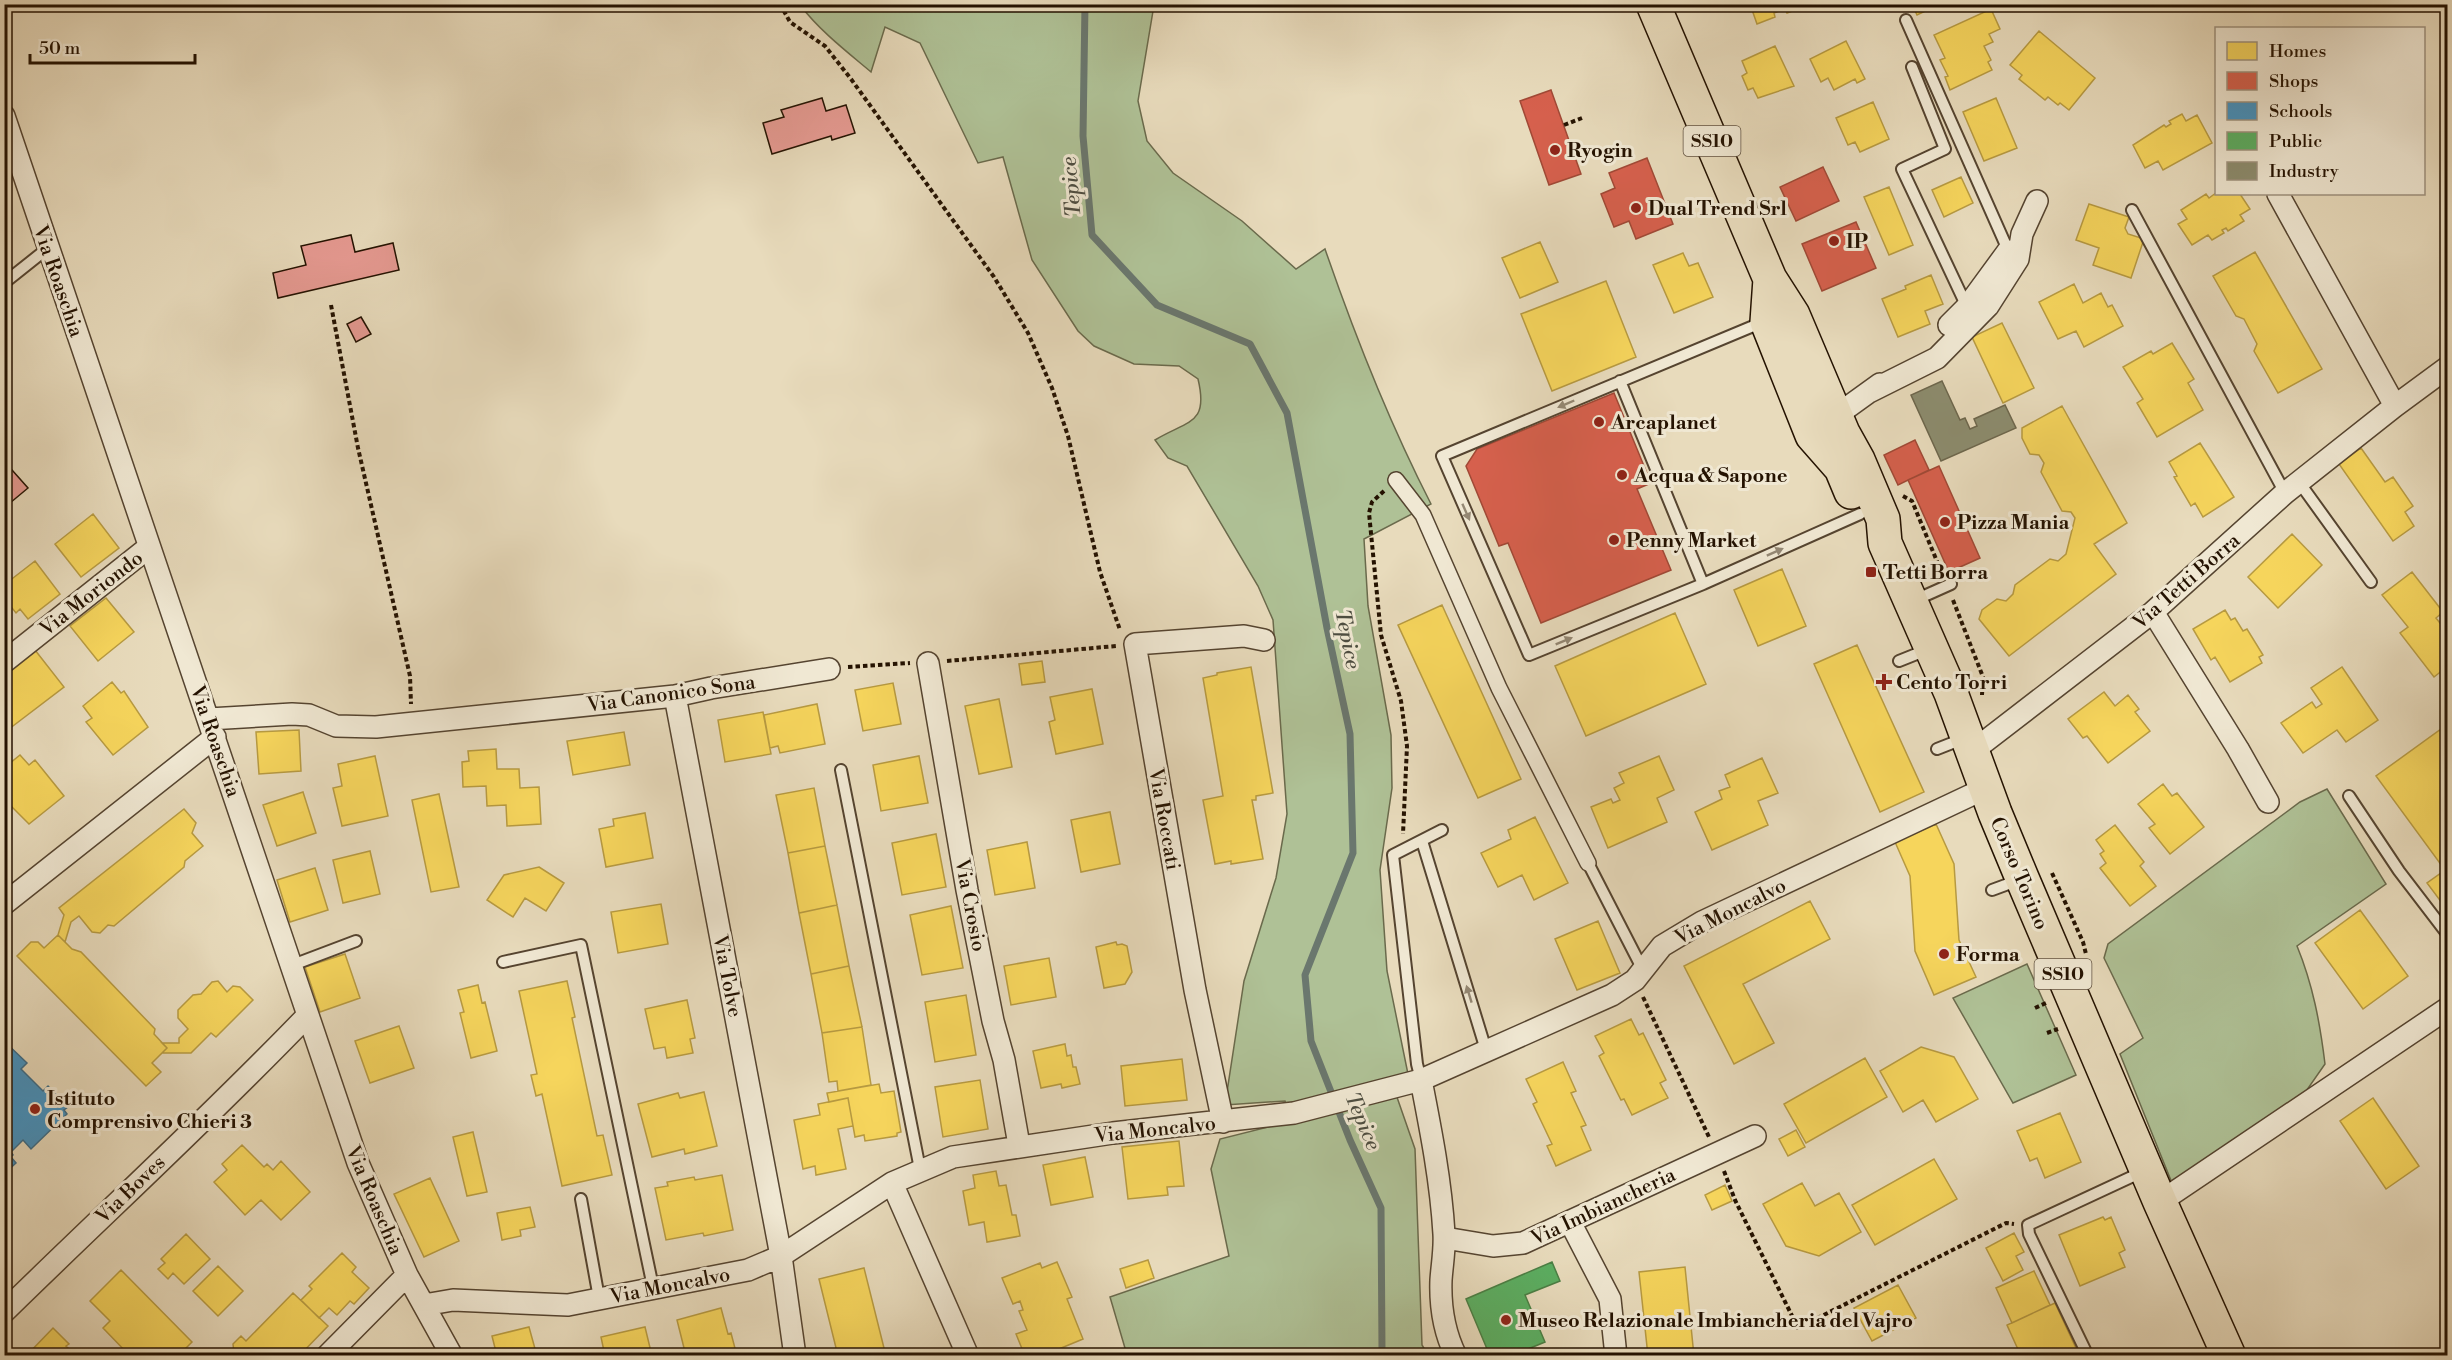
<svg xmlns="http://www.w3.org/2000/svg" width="2452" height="1360" viewBox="0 0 2452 1360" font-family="'Libre Bodoni',serif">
<rect width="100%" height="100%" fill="#e8dbbc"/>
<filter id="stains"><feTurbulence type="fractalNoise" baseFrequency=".00333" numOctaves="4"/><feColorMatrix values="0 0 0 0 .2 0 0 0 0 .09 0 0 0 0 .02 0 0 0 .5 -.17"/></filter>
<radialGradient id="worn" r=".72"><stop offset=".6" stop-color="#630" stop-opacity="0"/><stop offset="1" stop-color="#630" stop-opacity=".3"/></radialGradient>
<path fill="#afc196" stroke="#6a6a4c" stroke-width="1.5" d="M800 5H1154L1138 101 1147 141 1173 173 1242 221 1296 269 1325 249C1355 336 1389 422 1431 504L1364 539 1368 606 1391 735 1392 788 1380 870 1387 971 1408 1074 1391 1080 1415 1149 1422 1345 1428 1355H1127L1110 1297 1229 1256 1211 1169 1220 1139 1292 1121 1285 1101 1225 1105 1244 981 1276 878 1287 814 1273 620 1258 586 1187 466 1168 458 1155 440C1188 420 1209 425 1198 379L1179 366 1134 364 1094 346 1078 331 1032 260 1003 157 978 163 920 43 885 27 871 72C846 51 820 31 800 5Z
M2327 789 2386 884 2297 946C2313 985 2320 1023 2325 1064L2302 1097 2172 1183 2120 1054 2143 1038 2104 958 2108 944 2300 802Z
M2027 964 2076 1075 2013 1103 1953 998Z"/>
<path fill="#f6d55c" stroke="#b79a41" stroke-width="1.5" d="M1750 4H1803V7L1787 13 1785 9 1774 13 1775 17 1757 24Z
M1912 4H1940L1917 15Z
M1991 9 2000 29 1989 34 1993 42 1984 46 1991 60 1988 62 1992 70 1950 90 1945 77 1948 76 1940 60 1945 58 1934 35Z
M2039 31 2095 78 2069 110 2060 103 2058 105 2048 97 2045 100 2019 79 2022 75 2010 65Z
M1846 41 1865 79 1857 83 1855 79 1834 90 1828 78 1821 82 1810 59Z
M1775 46 1794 86 1758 98 1753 88 1748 90 1742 76 1747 73 1742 61Z
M1996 98 2017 148 1984 161 1963 112Z
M1873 102 1889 139 1860 152 1855 142 1848 145 1836 118Z
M2182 114 2186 121 2197 115 2212 143 2163 170 2158 161 2145 168 2133 145 2164 125 2166 127 2171 124 2169 121Z
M1961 177 1973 203 1944 217 1932 190Z
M1889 187 1913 245 1889 255 1864 197Z
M2216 193 2240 194 2250 209 2240 215 2244 221 2228 231 2226 228 2222 230 2224 233 2212 240 2208 235 2192 245 2178 224 2187 219 2181 210 2206 194 2209 198Z
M2089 204 2129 217 2125 228 2128 234 2144 239 2131 278 2093 265 2099 248 2076 240Z
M1540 242 1558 282 1520 298 1502 258Z
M2255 252 2322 369 2278 393 2254 351 2257 344 2244 319 2236 316 2213 276Z
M1683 253 1689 266 1698 263 1713 297 1674 313 1653 265Z
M1931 275 1943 304 1925 311 1930 324 1898 337 1882 299 1906 289 1905 286Z
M1606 281 1636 357 1552 391 1521 314Z
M2074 284 2083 303 2101 293 2108 307 2112 305 2123 326 2084 347 2076 331 2058 339 2039 302Z
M2002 323 2034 388 2003 403 1972 337Z
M2172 343 2194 379 2188 383 2203 410 2157 437 2137 403 2143 399 2123 367 2151 351 2153 354Z
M2062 406 2127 523 2094 544 2116 574 2009 656 1979 619 1982 610 1997 599 2006 601 2013 594 2015 585 2050 559 2058 561 2066 554 2075 518 2071 512 2062 511 2041 472 2044 463 2039 455 2030 454 2022 438V428Z
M2200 443 2234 497 2203 517 2195 503 2191 506 2174 477 2177 476 2169 462Z
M2361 448 2385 482 2393 477 2413 506 2405 512 2414 526 2393 541 2339 464Z
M93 514 119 548 81 577 55 544Z
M2292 534 2322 565 2278 608 2248 577Z
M35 561 60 594 28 619 20 609 16 613 4 598V585Z
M1782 569 1806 626 1758 646 1734 590Z
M2412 572 2443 612 2436 618 2448 633V666L2434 677 2400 633 2408 627 2382 595Z
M106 598 134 632 98 661 70 626Z
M1442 605 1521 779 1478 798 1398 625Z
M2225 610 2231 620 2235 618 2243 631 2247 629 2263 655 2259 657 2262 663 2230 682 2215 657 2211 660 2193 629Z
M1675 613 1706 684 1586 736 1555 666Z
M1857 645 1924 792 1880 812 1814 664Z
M35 650 64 687 9 729 4 722V674Z
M1042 661 1045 682 1022 685 1019 664Z
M1251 667 1273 793 1256 796V800H1252L1263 859 1231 864V861L1215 864 1203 800 1223 796 1203 678 1217 675V673Z
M2342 667 2378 720 2346 742 2337 730 2303 753 2281 723 2312 702 2316 708 2322 704 2311 688Z
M112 682 121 693 124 691 148 727 113 755 86 722 92 718 83 706Z
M893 683 901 724 863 731 855 690Z
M1092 689 1103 744 1056 754 1049 722 1055 720 1050 697Z
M2104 692 2115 706 2128 695 2139 709 2135 712 2150 731 2108 763 2087 736 2083 738 2068 719Z
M999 699 1012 767 979 774 965 706Z
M817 704 825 744 780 753 778 746 770 748 764 715Z
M763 712 771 754 725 762 718 720Z
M2448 724V911L2427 883 2445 870 2376 776Z
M299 730 301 771 259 774 256 732Z
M624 732 630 765 573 775 567 741Z
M496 749 497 769H519L520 788 539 787 541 824 507 826 506 805 487 806 486 786 463 787 462 762 469 761 468 751Z
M20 755 29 765 35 760 64 796 29 824 4 799V768Z
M375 756 388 816 342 826 333 788 342 786 338 764Z
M919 756 928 803 881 811 873 765Z
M1659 756 1674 790 1657 798 1667 822 1608 848 1591 807 1611 799 1613 803 1620 800 1614 788 1624 783 1619 773Z
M1762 758 1778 793 1758 801 1768 825 1712 850 1695 812 1722 799 1719 791 1730 787 1725 775Z
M2163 784 2172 796 2177 793 2204 827 2170 854 2149 828 2155 824 2138 804Z
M814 788 825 846 788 853 776 795Z
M303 792 316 833 277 846 263 805Z
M439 794 459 887 431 892 412 800Z
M184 809 196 823 192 833 203 846 185 861 184 867 114 926 108 925 100 933 92 932 79 916 71 922 65 942 58 935 64 915 59 908Z
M1110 812 1120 864 1081 872 1071 820Z
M645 813 653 858 606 867 599 829 614 826 613 819Z
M1535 817 1568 883 1534 900 1522 875 1498 887 1481 853 1511 839 1508 830Z
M1936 824 1954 864 1959 940 1976 977 1934 995 1915 951 1910 876 1895 842Z
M2115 825 2144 862 2140 866 2156 886 2130 906 2100 868 2106 863 2100 854 2104 851 2096 840Z
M936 834 946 887 902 895 892 843Z
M1027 842 1035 888 995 895 987 850Z
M825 846 837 905 799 913 788 853Z
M370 851 380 894 343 903 333 860Z
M539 867 564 883 546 911 525 898 513 917 487 900 504 875Z
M315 868 328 910 290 922 277 880Z
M1810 901 1830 939 1743 984 1774 1043 1734 1064 1684 966Z
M661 904 668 944 618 953 611 912Z
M837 905 849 966 811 974 799 913Z
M951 906 963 968 922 975 910 915Z
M2360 910 2408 976 2363 1009 2315 943Z
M1598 921 1620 973 1577 990 1555 939Z
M58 935 72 949 81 952 155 1029 154 1034 167 1048 152 1063 161 1072 146 1086 17 956 31 942H38L44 948Z
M1116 942 1117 945 1122 944 1127 946 1132 972 1125 984 1104 988 1096 947Z
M345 954 360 998 320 1012 305 967Z
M1049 958 1056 997 1011 1005 1004 966Z
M849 966 862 1027 822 1033 811 974Z
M218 981 227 992 233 986 240 987 253 1000 216 1037 211 1033 191 1053H162L167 1048 162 1043H179V1038L188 1029 178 1018V1010L193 995 201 994 212 982Z
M567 981 575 1017 572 1018 597 1136 603 1135 612 1175 562 1186 542 1094 536 1096 531 1075 537 1074 519 991Z
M478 985 482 1003 485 1002 497 1051 471 1058 460 1013 464 1012 458 990Z
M966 995 976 1055 935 1062 925 1002Z
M687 1000 695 1038 690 1039 693 1053 667 1058 665 1047 654 1049 645 1009Z
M1631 1019 1639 1035 1643 1033 1666 1080 1660 1083 1668 1098 1632 1115 1624 1099 1621 1100 1599 1056 1604 1053 1595 1036Z
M399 1026 414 1068 370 1083 355 1041Z
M862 1027 871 1085 838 1091 837 1081 829 1082 822 1033Z
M1065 1044 1067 1056 1071 1055 1073 1067H1076L1080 1084 1062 1088 1061 1084 1041 1088 1033 1051Z
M1921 1047 1954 1057 1978 1099 1936 1122 1923 1100 1903 1112 1880 1071Z
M1865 1058 1887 1097 1806 1143 1784 1104Z
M1182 1059 1187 1100 1125 1106 1121 1066Z
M1563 1062 1576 1091 1571 1093 1586 1125 1581 1127 1591 1150 1556 1166 1547 1146 1552 1144 1533 1104 1537 1102 1526 1079Z
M980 1080 988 1129 943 1137 935 1087Z
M879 1084 881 1093 894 1091 901 1132 897 1133V1136L865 1141 864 1135 855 1137 848 1098 829 1102 827 1093Z
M704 1092 717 1146 685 1154 684 1149 652 1157 638 1104 678 1093 680 1098Z
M848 1098 853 1126 838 1129 846 1169 816 1175 815 1166 803 1169 794 1120 820 1115 818 1104Z
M2373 1098 2419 1166 2386 1189 2340 1121Z
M2060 1113 2081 1162 2045 1178 2037 1158 2030 1161 2017 1131Z
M1796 1130 1805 1147 1788 1156 1779 1139Z
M473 1132 487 1192 467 1196 453 1137Z
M1179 1141 1184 1186 1167 1187 1168 1195 1128 1199 1122 1147Z
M242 1145 264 1167 267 1164 273 1170 281 1161 310 1192 281 1220 261 1200 245 1215 214 1182 227 1170 222 1164Z
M1085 1157 1093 1197 1051 1205 1043 1165Z
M1934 1159 1957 1199 1875 1245 1852 1205Z
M996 1171 999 1186 1006 1185 1012 1215H1016L1020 1236 987 1242 984 1222 969 1225 963 1191 975 1188 973 1175Z
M722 1175 733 1230 704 1236 703 1233 666 1240 655 1188 668 1186 667 1182 694 1177 695 1180Z
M430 1178 459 1241 424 1257 394 1194Z
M1802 1183 1815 1206 1839 1193 1861 1232 1819 1256 1786 1246 1763 1204Z
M1725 1185 1732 1201 1712 1210 1705 1195Z
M530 1207 535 1227 520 1230 521 1236 502 1240 497 1213Z
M2103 1217 2105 1220 2111 1217 2125 1250 2119 1253 2125 1267 2080 1286 2059 1235Z
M2014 1233 2024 1252 2016 1256 2023 1270 2003 1281 1986 1248Z
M186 1234 210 1259 184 1284 173 1273 168 1279 158 1269 165 1263 161 1259Z
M342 1253 356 1267 352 1272 369 1288 354 1304 350 1301 337 1315 329 1308 319 1318 301 1300 312 1289 309 1286Z
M1148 1260 1154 1278 1126 1288 1120 1269Z
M1057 1262 1072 1297 1067 1299 1083 1339 1042 1356H1025L1016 1334 1027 1330 1019 1311 1023 1310 1020 1301 1013 1304 1002 1278 1040 1263 1042 1268Z
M218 1266 243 1291 218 1316 193 1291Z
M1685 1267 1694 1356H1648L1639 1272Z
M864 1268 886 1356H838L819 1279Z
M121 1270 192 1342 178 1356H146L141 1350 135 1356H130L103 1328 110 1321 90 1301Z
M2034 1271 2050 1305 2012 1323 1996 1288Z
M1898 1285 1916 1318 1872 1341 1854 1308Z
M293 1293 328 1326 299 1356H237L234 1353 233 1344 241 1336 246 1341Z
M2055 1303 2076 1348 2060 1356H2021L2007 1325Z
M721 1308 728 1334 731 1333 737 1356H686L677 1320Z
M529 1327 537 1356H497L492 1336Z
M645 1327 652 1356H605L601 1337Z
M53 1328 69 1344 66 1346 76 1356H29L28 1354Z"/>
<path fill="#d6604d" stroke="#a14936" stroke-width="1.5" d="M1551 90 1581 174 1549 185 1520 101Z
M1647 158 1673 224 1636 239 1629 221 1614 227 1601 194 1615 188 1609 173Z
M1823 167 1839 201 1796 221 1780 187Z
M1856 222 1876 268 1822 291 1802 244Z
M1614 393 1651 483 1637 489 1671 570 1541 623 1508 543 1499 546 1466 466 1477 449Z
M1915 440 1929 470 1898 485 1884 455Z
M1939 466 1980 558 1949 572 1908 480Z"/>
<path fill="#4393c3" stroke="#3a6c89" stroke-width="1.5" d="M4 1041 27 1063 21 1069 43 1091 48 1086 68 1107 64 1110 67 1114 31 1149 23 1140 11 1152 13 1155 11 1157 16 1163 4 1174Z"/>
<path fill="#5aae61" stroke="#4a7f44" stroke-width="1.5" d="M1552 1262 1560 1281 1525 1295 1545 1342 1523 1351 1525 1356H1490L1466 1299Z"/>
<path fill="#8c8c6e" stroke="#6d674d" stroke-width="1.5" d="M1942 381 1960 420 1965 418 1970 429 1977 426 1974 419 2005 405 2016 428 1941 461 1911 395Z"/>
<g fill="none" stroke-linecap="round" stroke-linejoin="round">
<path stroke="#6a776e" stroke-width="7" d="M1085 4 1083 136 1092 235 1157 305 1250 344 1287 413 1327 628 1350 734 1353 853 1305 975 1311 1041 1350 1140 1381 1208 1382 1349 1386 1356"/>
</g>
<path fill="#e69a92" stroke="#241201" stroke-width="1.5" d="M822 98 826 111 846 105 855 133 832 140 831 136 772 154 763 123 784 117 781 110Z
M351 235 355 252 393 243 399 270 278 298 273 273 306 265 301 246Z
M361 317 371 334 356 342 347 324Z
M4 461 28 488 4 508Z"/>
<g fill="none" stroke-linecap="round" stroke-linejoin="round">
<g stroke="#554430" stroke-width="14">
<path id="service" d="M1906 20 2008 250
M1912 67 1945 149 1902 169 1967 307
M2132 210 2285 493
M4 283 48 248
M1763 322 1442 456 1529 655 1703 584 1860 514
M1620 381 1703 584
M2299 482 2371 582
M1913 601 1951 584
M1899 661 1929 649
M1937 749 1965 738
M841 770 920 1169
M2349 796 2399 871 2448 935
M1422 841 1486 1050
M1588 863 1643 970
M1992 890 2019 880
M503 962 581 945 653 1287
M290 966 356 941
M1421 1080 1417 1064 1393 855 1442 830
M581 1199 599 1298
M2088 1356 2029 1234 2028 1225 2142 1172"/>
</g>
<g stroke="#554430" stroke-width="18">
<path id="pedestrian" d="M1396 480 1423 515 1499 688 1588 863"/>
</g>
<g stroke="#554430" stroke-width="24">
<path id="minor" d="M4 116 358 1163 407 1275 452 1356
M2278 194 2395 406
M1949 325 1967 307 2008 251
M1869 392 1937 358 1988 306 2018 259 2022 234 2037 201
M1837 415 1880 384
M2153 612 2238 749 2268 802
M4 662 149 547
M928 663 967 890 993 1021 1004 1060 1019 1145
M675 696 781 1256 795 1356
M209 719 292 714 309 715 336 726 376 727 675 696 711 688 829 669
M1974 750 2153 612 2285 493 2395 406 2448 367
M4 904 215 737
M1421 1080C1431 1131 1441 1182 1444 1234 1445 1249 1442 1265 1441 1280 1440 1307 1444 1332 1456 1356
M1223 1122 1195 990 1135 644 1244 636 1264 640
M892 1183 968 1356
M2160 1202 2448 1008
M1570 1222 1610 1299 1616 1356
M1445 1238 1493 1246 1523 1243 1755 1136
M424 1305 453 1300 568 1305 748 1270 781 1256 892 1183 953 1157 1113 1133 1294 1113 1421 1080 1612 995 1635 980 1662 946 1702 922 1986 788
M4 1312C105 1213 209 1118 307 1016
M327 1356 407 1275"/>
</g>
<g stroke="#241201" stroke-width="36">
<path id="primary" d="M1653 4 1770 279 1793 315 1843 433 1858 460 1883 519 1885 543 1951 693 1995 813 2022 878 2160 1202 2229 1356
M1770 279 1767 322 1812 435 1841 468 1851 492"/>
</g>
<path stroke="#241201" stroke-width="4" stroke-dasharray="4.5 3" stroke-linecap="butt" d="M780 4 790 22 825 46 851 79 994 277 1028 333 1052 388 1068 436 1100 572 1120 630
M1564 125 1582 118
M331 305 358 448 410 676 411 704
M1384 491 1372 502 1369 513 1381 635 1401 701 1407 746 1403 834
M1903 496 1912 501 1941 571
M1953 600 1983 677 1982 695
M947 661 1116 646
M848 667 910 663
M2052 873 2083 942 2086 954
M1643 997 1709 1137
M2035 1008 2048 1002
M2047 1033 2058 1029
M1724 1171 1735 1200 1798 1328 2006 1223 2014 1224"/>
<use href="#service" stroke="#f0e8d3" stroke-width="10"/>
<use href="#pedestrian" stroke="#f0e8d3" stroke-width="15"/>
<use href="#minor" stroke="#f0e8d3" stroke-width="21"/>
<use href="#primary" stroke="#e8dbbc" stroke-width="33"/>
</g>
<defs><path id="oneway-solid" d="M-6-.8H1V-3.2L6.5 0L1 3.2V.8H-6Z" transform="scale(1.5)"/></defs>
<g fill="#948874">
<use href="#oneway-solid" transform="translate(1566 404) rotate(157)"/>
<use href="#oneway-solid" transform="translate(1466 512) rotate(66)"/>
<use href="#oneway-solid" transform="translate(1775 552) rotate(-24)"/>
<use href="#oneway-solid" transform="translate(1564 641) rotate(-22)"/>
<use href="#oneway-solid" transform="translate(1469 994) rotate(-107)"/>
</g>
<g fill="#8f2418" stroke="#f0e8d3" stroke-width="2">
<circle cx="1555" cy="150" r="6"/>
<circle cx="1636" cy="208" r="6"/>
<circle cx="1834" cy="241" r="6"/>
<circle cx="1599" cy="422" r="6"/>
<circle cx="1622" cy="475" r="6"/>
<circle cx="1945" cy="522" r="6"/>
<circle cx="1614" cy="540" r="6"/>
<rect x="1865" y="566" width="12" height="12" rx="3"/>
<path d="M1881 673h6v6h6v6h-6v6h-6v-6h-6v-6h6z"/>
<circle cx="1944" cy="954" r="6"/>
<circle cx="35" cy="1109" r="6"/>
<circle cx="1506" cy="1320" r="6"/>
</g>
<g text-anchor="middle" stroke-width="6" stroke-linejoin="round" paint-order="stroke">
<g fill="#f0e8d3" stroke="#615240" stroke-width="1.5">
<rect x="1683.5" y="126" width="57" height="30" rx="4.5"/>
<rect x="2034.5" y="959" width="57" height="30" rx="4.5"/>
</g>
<g font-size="18" font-weight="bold" fill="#241201">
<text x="1712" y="147">SS10</text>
<text x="2063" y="980">SS10</text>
</g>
<g font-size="20" font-weight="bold" fill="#241201" stroke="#f0e8d3" text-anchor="start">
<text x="1567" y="157">Ryogin</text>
<text x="1648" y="215">Dual Trend Srl</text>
<text x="1846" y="248">IP</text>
<text x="1611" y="429">Arcaplanet</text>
<text x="1634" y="482">Acqua &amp; Sapone</text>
<text x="1957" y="529">Pizza Mania</text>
<text x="1626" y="547">Penny Market</text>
<text x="1883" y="579">Tetti Borra</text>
<text x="1896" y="689">Cento Torri</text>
<text x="1956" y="961">Forma</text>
<text x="47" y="1105">Istituto<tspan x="47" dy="23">Comprensivo Chieri 3</tspan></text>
<text x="1518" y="1327">Museo Relazionale Imbiancheria del Vajro</text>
</g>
<g font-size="20" fill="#241201" stroke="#f0e8d3">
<text transform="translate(59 281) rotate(71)" y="7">Via Roaschia</text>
<text transform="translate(2186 581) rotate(-41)" y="7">Via Tetti Borra</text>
<text transform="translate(91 593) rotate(-38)" y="7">Via Moriondo</text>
<text transform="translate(671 693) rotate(-8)" y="7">Via Canonico Sona</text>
<text transform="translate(216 741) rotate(71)" y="7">Via Roaschia</text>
<text transform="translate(1165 819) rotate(80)" y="7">Via Roccati</text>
<text transform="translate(2020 873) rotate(67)" y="7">Corso Torino</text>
<text transform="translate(971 905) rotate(79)" y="7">Via Crosio</text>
<text transform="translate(1730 911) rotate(-27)" y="7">Via Moncalvo</text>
<text transform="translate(728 976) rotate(79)" y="7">Via Tolve</text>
<text transform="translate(1155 1129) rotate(-6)" y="7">Via Moncalvo</text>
<text transform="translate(130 1189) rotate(-44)" y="7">Via Boves</text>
<text transform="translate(375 1200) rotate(67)" y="7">Via Roaschia</text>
<text transform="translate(1603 1206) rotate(-25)" y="7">Via Imbiancheria</text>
<text transform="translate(670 1285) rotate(-11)" y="7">Via Moncalvo</text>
</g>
<g font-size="21" font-style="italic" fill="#4d4d41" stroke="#f0e8d3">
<text transform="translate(1071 187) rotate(-95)" y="7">Tepice</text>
<text transform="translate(1348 639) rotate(79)" y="7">Tepice</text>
<text transform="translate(1363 1121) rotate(67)" y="7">Tepice</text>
</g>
</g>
<rect width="2452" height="1360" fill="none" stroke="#e8dbbc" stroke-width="24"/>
<rect x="6" y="6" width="2440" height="1348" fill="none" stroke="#241201" stroke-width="3"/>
<rect x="12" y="12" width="2428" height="1336" fill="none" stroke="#241201" stroke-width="1.5"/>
<rect x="2215" y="27" width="210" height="168" fill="#f0e8d3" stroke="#9e927f" stroke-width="1.5"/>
<rect x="2227" y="42" width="30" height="18" fill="#f6d55c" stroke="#9e927f" stroke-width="1.5"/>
<text x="2269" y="57" font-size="18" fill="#241201">Homes</text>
<rect x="2227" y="72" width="30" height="18" fill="#d6604d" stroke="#9e927f" stroke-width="1.5"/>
<text x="2269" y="87" font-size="18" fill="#241201">Shops</text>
<rect x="2227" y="102" width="30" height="18" fill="#4393c3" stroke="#9e927f" stroke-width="1.5"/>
<text x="2269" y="117" font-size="18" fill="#241201">Schools</text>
<rect x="2227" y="132" width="30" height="18" fill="#5aae61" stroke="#9e927f" stroke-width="1.5"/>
<text x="2269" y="147" font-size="18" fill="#241201">Public</text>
<rect x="2227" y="162" width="30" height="18" fill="#8c8c6e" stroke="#9e927f" stroke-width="1.5"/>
<text x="2269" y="177" font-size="18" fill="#241201">Industry</text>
<path d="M30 54v9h165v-9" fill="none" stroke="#241201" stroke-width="3"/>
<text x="39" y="54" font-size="18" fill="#241201" stroke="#f0e8d3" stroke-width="4.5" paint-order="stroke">50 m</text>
<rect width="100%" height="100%" filter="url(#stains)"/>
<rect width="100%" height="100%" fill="url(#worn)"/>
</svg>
